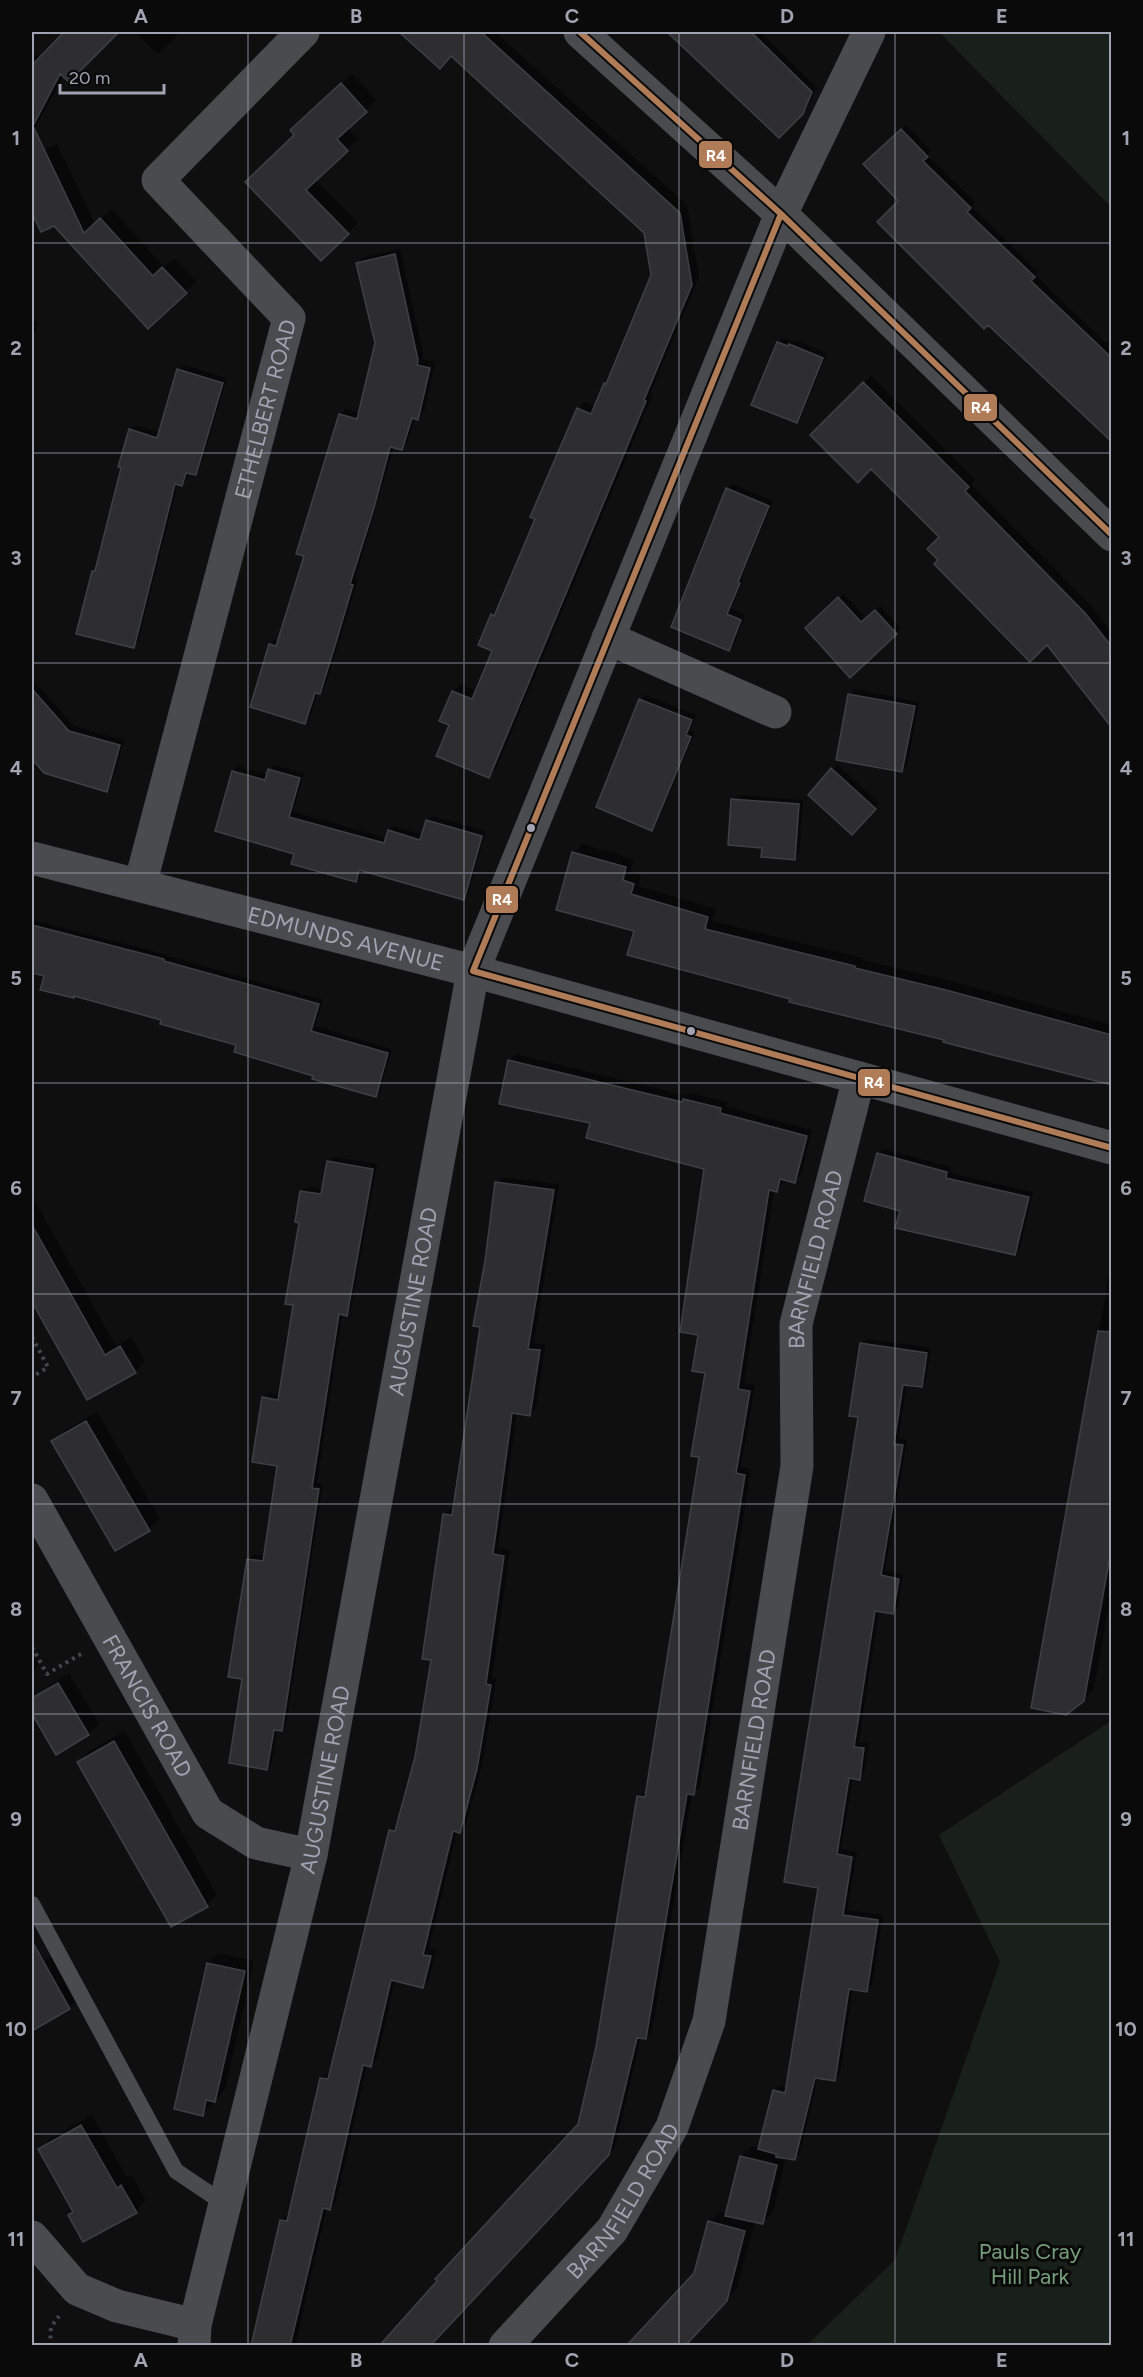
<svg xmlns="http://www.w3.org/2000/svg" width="1143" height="2377" viewBox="0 0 1143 2377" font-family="Figtree,sans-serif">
<rect width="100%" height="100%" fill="#0f0f10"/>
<path fill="#19201a" d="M939 32H1111V207Z
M1111 1721V2345H807L895 2260 1000 1962 939 1835Z"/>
<path fill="#0007" d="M66 32H117L69 80 64 75 32 134V57L34 54 41 58Z
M135 32H181L158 54Z
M401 32H495L687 205 699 277 650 393 653 394 496 769 489 776 451 725 453 692 460 684 477 691 494 651 492 615 499 608 537 519 578 409 585 402 596 406 605 384 609 380 653 275 646 232 451 55 440 67Z
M666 32H761L816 87 808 108 779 136 686 47 684 49Z
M352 74 376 100 347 128 358 139 315 179 358 223 321 259 247 182 296 135 302 120Z
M906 125 931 151 927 155 975 202 971 206 1038 272 1035 275 1106 343 1112 337V441L865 164Z
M57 144 95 224 112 209 164 267 174 258 196 281 148 327 55 224 41 230 32 209V156Z
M400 249 423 353 422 359 435 362 424 412 418 418H415L407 443 402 448 394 446 355 579 358 580 325 687 318 692 310 717 305 723 270 645 276 639 280 640 306 555 298 553 341 414 346 409 360 413 376 343 358 263 364 257Z
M32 319 39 323 32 340Z
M783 338 793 342 795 340 827 353 801 417 796 422 778 343Z
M184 365 227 378 200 468 195 473 189 472 187 479 182 484 178 483 138 641 133 646 94 571 98 567 131 430 136 425 160 433 179 370Z
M871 376 975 480 971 484 1091 606 1112 632V726L1047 643 940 560 941 537 871 467 812 435Z
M732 484 773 501 742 577 744 578 731 609 745 615 734 644 729 649 673 626 727 489Z
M844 594 866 618 880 606 901 628 850 675 807 628Z
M32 679 74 726 124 740 111 785 106 790 45 772 32 757Z
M855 689 919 702 907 766 902 771 850 694Z
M645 695 696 715 690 730 695 732 657 824 652 829 640 700Z
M837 764 879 803 852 833 810 795Z
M274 765 304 773 293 812 387 838 389 831 394 826 423 835 427 821 432 816 486 831 468 894 463 899 362 869 361 875 356 880 296 853 233 771 238 766 268 775Z
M738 795 803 800 799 853 794 858 763 846 733 800Z
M582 844 634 859 630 872 641 875 638 886 716 909 712 921 863 958 862 960 955 982 1108 1024 1112 1023V1084L792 998 636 930 574 853Z
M32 920 168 955V956L323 1000 315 1026 392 1049 380 1091 375 1096 314 1075 238 1044 32 971Z
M515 1054 688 1096 690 1093 727 1102 726 1107 812 1130 801 1175 794 1181 784 1178 782 1184 774 1190 744 1383 755 1385 741 1467 751 1469 700 1787 692 1793 652 2031 646 2038 641 2037 615 2147 429 2346 579 2125 597 2047 639 1797 647 1791 700 1455 706 1372 700 1334 705 1168 592 1122 509 1061Z
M883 1149 951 1167 950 1173 1033 1192 1020 1248 1015 1253 902 1210 878 1154Z
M333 1157 377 1164 351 1309 346 1314 343 1313 336 1354 317 1483 323 1484 286 1724 281 1729H277L272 1763 267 1768 244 1678 249 1559 254 1554 266 1556 279 1465 263 1398 268 1393 281 1395 295 1304 302 1192 307 1187 324 1190 328 1162Z
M503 1177 559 1184 534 1343 545 1345 536 1408 530 1414 517 1412 498 1548 510 1550 492 1678 496 1679 483 1761 466 1825 460 1832 457 1831 429 1948 436 1950 429 1980 423 1986 395 1980 377 2059 370 2066 367 2065 336 2202 330 2208 327 2207 295 2346H253L281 2220 288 2214 290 2215 322 2078 328 2072 331 2073 391 1831 397 1824 417 1757 433 1659 445 1514 451 1508 455 1509 481 1326 496 1183Z
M32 1196 116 1346 131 1337 145 1361 135 1372 88 1398 32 1297Z
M1112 1256V1587L1094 1689 1083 1700 1033 1707Z
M867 1339 931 1348 926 1380 921 1386 907 1384 898 1439 907 1440 885 1570 903 1574 898 1607 892 1612 879 1610 859 1742 869 1743 867 1757 864 1773 859 1778 853 1777 841 1849 857 1852 847 1910 883 1915 872 1985 866 1990 853 1988 840 2074 834 2080 818 2077 800 2153 794 2159 786 2157 773 2212 762 2222 755 2221 737 2288 684 2346 695 2274 709 2222 720 2212 728 2214 741 2157 752 2146 760 2148 774 2091 780 2086 787 2088 819 1887 859 1416 861 1344Z
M97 1412 160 1519 149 1529 116 1549 53 1442 64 1431Z
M32 1652 39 1665 32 1673Z
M69 1673 99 1724 88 1734 56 1753 32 1711V1698Z
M125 1731 217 1895 207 1905 79 1762 89 1751Z
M219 1953 254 1961 225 2090 202 2114 208 1963Z
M56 1955 80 1997 69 2007 32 2029V1969Z
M92 2115 127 2178 132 2176 146 2201 136 2211 70 2215 74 2211 40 2149 50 2139Z"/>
<path fill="#2e2e30" stroke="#3e4044" stroke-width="1.5" d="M64 32H119L69 82 60 74 33 126 84 233 100 218 153 276 162 267 187 293 148 329 54 226 41 232 32 213V65Z
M399 32H481L680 213 692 285 644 400 646 401 489 778 436 756 449 725 439 721 452 691 472 699 492 651 478 645 491 614 494 616 535 519 530 517 577 408 591 414 604 383 606 384 651 275 644 233 451 56 440 69Z
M667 32H751L812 92 803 114 779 138Z
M341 83 367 112 337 139 348 151 306 190 349 234 321 261 245 182 294 135 290 130Z
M901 129 928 157 923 161 971 208 967 212 1035 277 1031 281 1112 358V442L988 325 984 329 877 222 898 201 863 164Z
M395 254 418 360 417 365 430 368 418 420 412 418 402 450 390 447 374 508 350 584 353 585 334 649 320 694 315 693 305 724 250 707 269 644 276 646 304 556 296 554 339 414 357 419 375 343 356 263Z
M777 342 788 346 789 344 823 358 797 423 751 405Z
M177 369 223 383 196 475 186 473 182 486 175 484 134 648 76 634 92 571H95L121 468 118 467 129 429 157 438Z
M863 382 969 487 965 491 1085 613 1112 647V728L1047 645 1030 662 934 564 938 560 927 549 939 537 871 469 858 483 810 435Z
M726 488 769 506 738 582 740 583 727 614 741 620 729 651 671 627Z
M838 597 861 622 875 610 897 634 850 678 805 628Z
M32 689 69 731 120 745 107 792 44 773 32 759Z
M848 694 915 706 902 772 836 760Z
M639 699 692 720 686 735 691 737 652 831 596 807Z
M831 768 876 809 852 835 808 795Z
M268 769 300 778 289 817 384 843 388 830 420 840 426 820 482 836 464 900 359 870 356 882 291 864 294 854 215 831 232 771 265 780Z
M731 799 799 804 795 860 761 857 762 848 728 845Z
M572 852 626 867 623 880 634 884 631 894 708 917 705 929 855 966V968L946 990 1112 1035V1085L993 1055 943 1042 944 1040 789 1002 790 999 627 955 634 931 556 910Z
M32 925 164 959V961L319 1004 311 1031 388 1053 376 1097 312 1079 313 1076 234 1052 236 1045 160 1024 161 1020 74 996V998L40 990 44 976 32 973Z
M508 1060 682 1102 683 1099 721 1108 720 1113 807 1136 795 1183 780 1179 777 1192 769 1190 738 1389 750 1391 736 1473 745 1475 694 1795 687 1794 646 2039 637 2038 609 2155 430 2346H379L437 2281 435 2279 578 2124 596 2047 637 1796 645 1797 699 1457 691 1456 705 1373 692 1371 698 1335 680 1332 704 1169 586 1138 590 1123 499 1104Z
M877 1153 947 1172 946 1178 1029 1197 1015 1255 895 1228 900 1211 864 1201Z
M327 1161 373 1169 347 1316 339 1314 312 1488 319 1489 299 1621 282 1731 274 1730 267 1770 229 1763 242 1679 228 1677 247 1559 263 1561 277 1466 252 1462 262 1397 278 1400 293 1305 285 1304 299 1223 295 1222 300 1191 321 1194Z
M495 1182 554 1190 528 1349 540 1350 530 1416 512 1413 493 1554 504 1556 486 1684 491 1685 477 1769 460 1833 453 1831 423 1955 431 1956 423 1988 391 1980 371 2067 363 2065 330 2210 323 2208 290 2346H251L280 2220 287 2221 320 2078 328 2079 389 1830 395 1831 415 1757 431 1660 422 1659 443 1514 452 1515 480 1327 473 1326 485 1261Z
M32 1225 105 1355 120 1346 136 1373 87 1400 32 1302Z
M1098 1331 1112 1332V1545L1084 1701 1066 1715 1031 1708Z
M860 1343 927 1353 922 1387 903 1385 894 1444 903 1445 881 1575 899 1579 893 1614 875 1611 854 1747 864 1748 862 1763 860 1780 849 1778 837 1854 852 1857 843 1915 878 1920 867 1992 849 1989 835 2081 815 2078 795 2160 776 2157V2154L758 2149 773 2090 785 2093 818 1888 784 1882 858 1417 849 1416Z
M86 1421 150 1531 115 1551 51 1441Z
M58 1683 89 1735 56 1755 32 1714V1698Z
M114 1741 208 1907 171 1927 77 1762Z
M32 1941 70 2009 32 2031Z
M207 1963 245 1971 215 2102 206 2100 203 2116 174 2109Z
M81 2125 117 2188 121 2185 137 2213 83 2242 68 2215 73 2212 38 2149Z
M740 2156 777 2165 763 2224 725 2216Z
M708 2221 745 2231 727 2301 685 2346H626L694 2273Z"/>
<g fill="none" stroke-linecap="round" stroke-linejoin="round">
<path stroke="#45464a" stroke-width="4" stroke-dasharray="3 4.5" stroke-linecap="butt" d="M32 1337 48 1367 32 1377
M32 1647 47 1674 81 1654
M50 2346 51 2327 59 2316"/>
<path stroke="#4a4b4f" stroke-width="16" d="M32 1904 176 2171 225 2204"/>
<g stroke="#4a4b4f" stroke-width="33">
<path d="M580 32 781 214 1112 535"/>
<path d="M608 638 775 712"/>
<path id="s1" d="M32 858 473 971 1112 1148"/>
<path id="s2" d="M140 885 289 318 158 180 303 32"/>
<path id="s3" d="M32 1500 208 1813 256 1843 311 1855"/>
<path d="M32 2237 77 2289 117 2306 195 2325"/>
<path id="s4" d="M194 2346 195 2325 311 1855 473 971 781 214 869 32"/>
<path id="s5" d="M505 2346 612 2230 672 2127 709 2021 797 1466 796 1324 859 1078"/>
</g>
<g stroke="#0a0a0b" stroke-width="10">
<path id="bus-1" d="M580 32 781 214 1112 535
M781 214 473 971 1112 1148"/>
</g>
<use href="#bus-1" stroke="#b07c57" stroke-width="6"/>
</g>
<path fill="none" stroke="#a0a4b2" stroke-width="1.5" stroke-opacity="0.55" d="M248 32V2346M464 32V2346M679 32V2346M895 32V2346M32 243H1112M32 453H1112M32 663H1112M32 873H1112M32 1083H1112M32 1294H1112M32 1504H1112M32 1714H1112M32 1924H1112M32 2134H1112"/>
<g fill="#a0a4b2" stroke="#0a0a0b" stroke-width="2">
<circle cx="531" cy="828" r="5"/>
<circle cx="691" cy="1031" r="5"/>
</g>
<g text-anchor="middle" stroke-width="6" stroke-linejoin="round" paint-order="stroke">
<g font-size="22" fill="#a0a4b2" stroke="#0a0a0b">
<text dy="8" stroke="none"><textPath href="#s2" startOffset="492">ETHELBERT ROAD</textPath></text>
<text dy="8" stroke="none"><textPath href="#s1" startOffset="324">EDMUNDS AVENUE</textPath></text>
<text dy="8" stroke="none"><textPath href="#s5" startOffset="1160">BARNFIELD ROAD</textPath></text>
<text dy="8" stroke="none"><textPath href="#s4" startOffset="1068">AUGUSTINE ROAD</textPath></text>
<text dy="8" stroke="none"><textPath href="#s3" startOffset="236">FRANCIS ROAD</textPath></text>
<text dy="8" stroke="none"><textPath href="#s5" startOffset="674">BARNFIELD ROAD</textPath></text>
<text dy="8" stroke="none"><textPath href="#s4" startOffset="582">AUGUSTINE ROAD</textPath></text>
<text dy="8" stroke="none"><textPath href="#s5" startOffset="188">BARNFIELD ROAD</textPath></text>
</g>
<g font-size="22" fill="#769e7a" stroke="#0a0a0b">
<text x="1030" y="2259">Pauls Cray<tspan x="1030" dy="25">Hill Park</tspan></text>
</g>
</g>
<g stroke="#0a0a0b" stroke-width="2">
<rect x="698" y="140" width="35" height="29" rx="6" fill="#b07c57"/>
<rect x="963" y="393" width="35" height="29" rx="6" fill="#b07c57"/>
<rect x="485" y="885" width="34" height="29" rx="6" fill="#b07c57"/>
<rect x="857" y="1068" width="34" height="29" rx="6" fill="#b07c57"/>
</g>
<g font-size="16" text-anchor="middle" font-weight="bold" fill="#fff">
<text x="716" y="161">R4</text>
<text x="981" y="413">R4</text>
<text x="502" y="905">R4</text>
<text x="874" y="1088">R4</text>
</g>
<rect width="1143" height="2377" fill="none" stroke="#0a0a0b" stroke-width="66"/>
<path d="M60 84v9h104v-9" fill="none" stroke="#a0a4b2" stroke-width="3"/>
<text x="69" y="84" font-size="18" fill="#a0a4b2" stroke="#0a0a0b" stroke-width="4.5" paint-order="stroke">20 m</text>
<rect x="33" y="33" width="1077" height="2311" fill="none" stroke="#a0a4b2" stroke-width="2"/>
<g font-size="20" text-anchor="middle" font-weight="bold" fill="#a0a4b2">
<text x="141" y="23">A</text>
<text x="356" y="23">B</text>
<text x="572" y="23">C</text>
<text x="787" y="23">D</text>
<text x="1002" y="23">E</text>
<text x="16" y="145">1</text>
<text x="1126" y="145">1</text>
<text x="16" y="355">2</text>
<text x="1126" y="355">2</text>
<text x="16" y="565">3</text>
<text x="1126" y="565">3</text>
<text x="16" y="775">4</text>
<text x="1126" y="775">4</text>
<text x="16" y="985">5</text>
<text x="1126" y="985">5</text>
<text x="16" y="1195">6</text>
<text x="1126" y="1195">6</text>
<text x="16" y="1405">7</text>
<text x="1126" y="1405">7</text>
<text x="16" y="1616">8</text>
<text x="1126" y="1616">8</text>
<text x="16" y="1826">9</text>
<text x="1126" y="1826">9</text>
<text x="16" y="2036">10</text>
<text x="1126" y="2036">10</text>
<text x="16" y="2246">11</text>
<text x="1126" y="2246">11</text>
<text x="141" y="2367">A</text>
<text x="356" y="2367">B</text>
<text x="572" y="2367">C</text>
<text x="787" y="2367">D</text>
<text x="1002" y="2367">E</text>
</g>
</svg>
